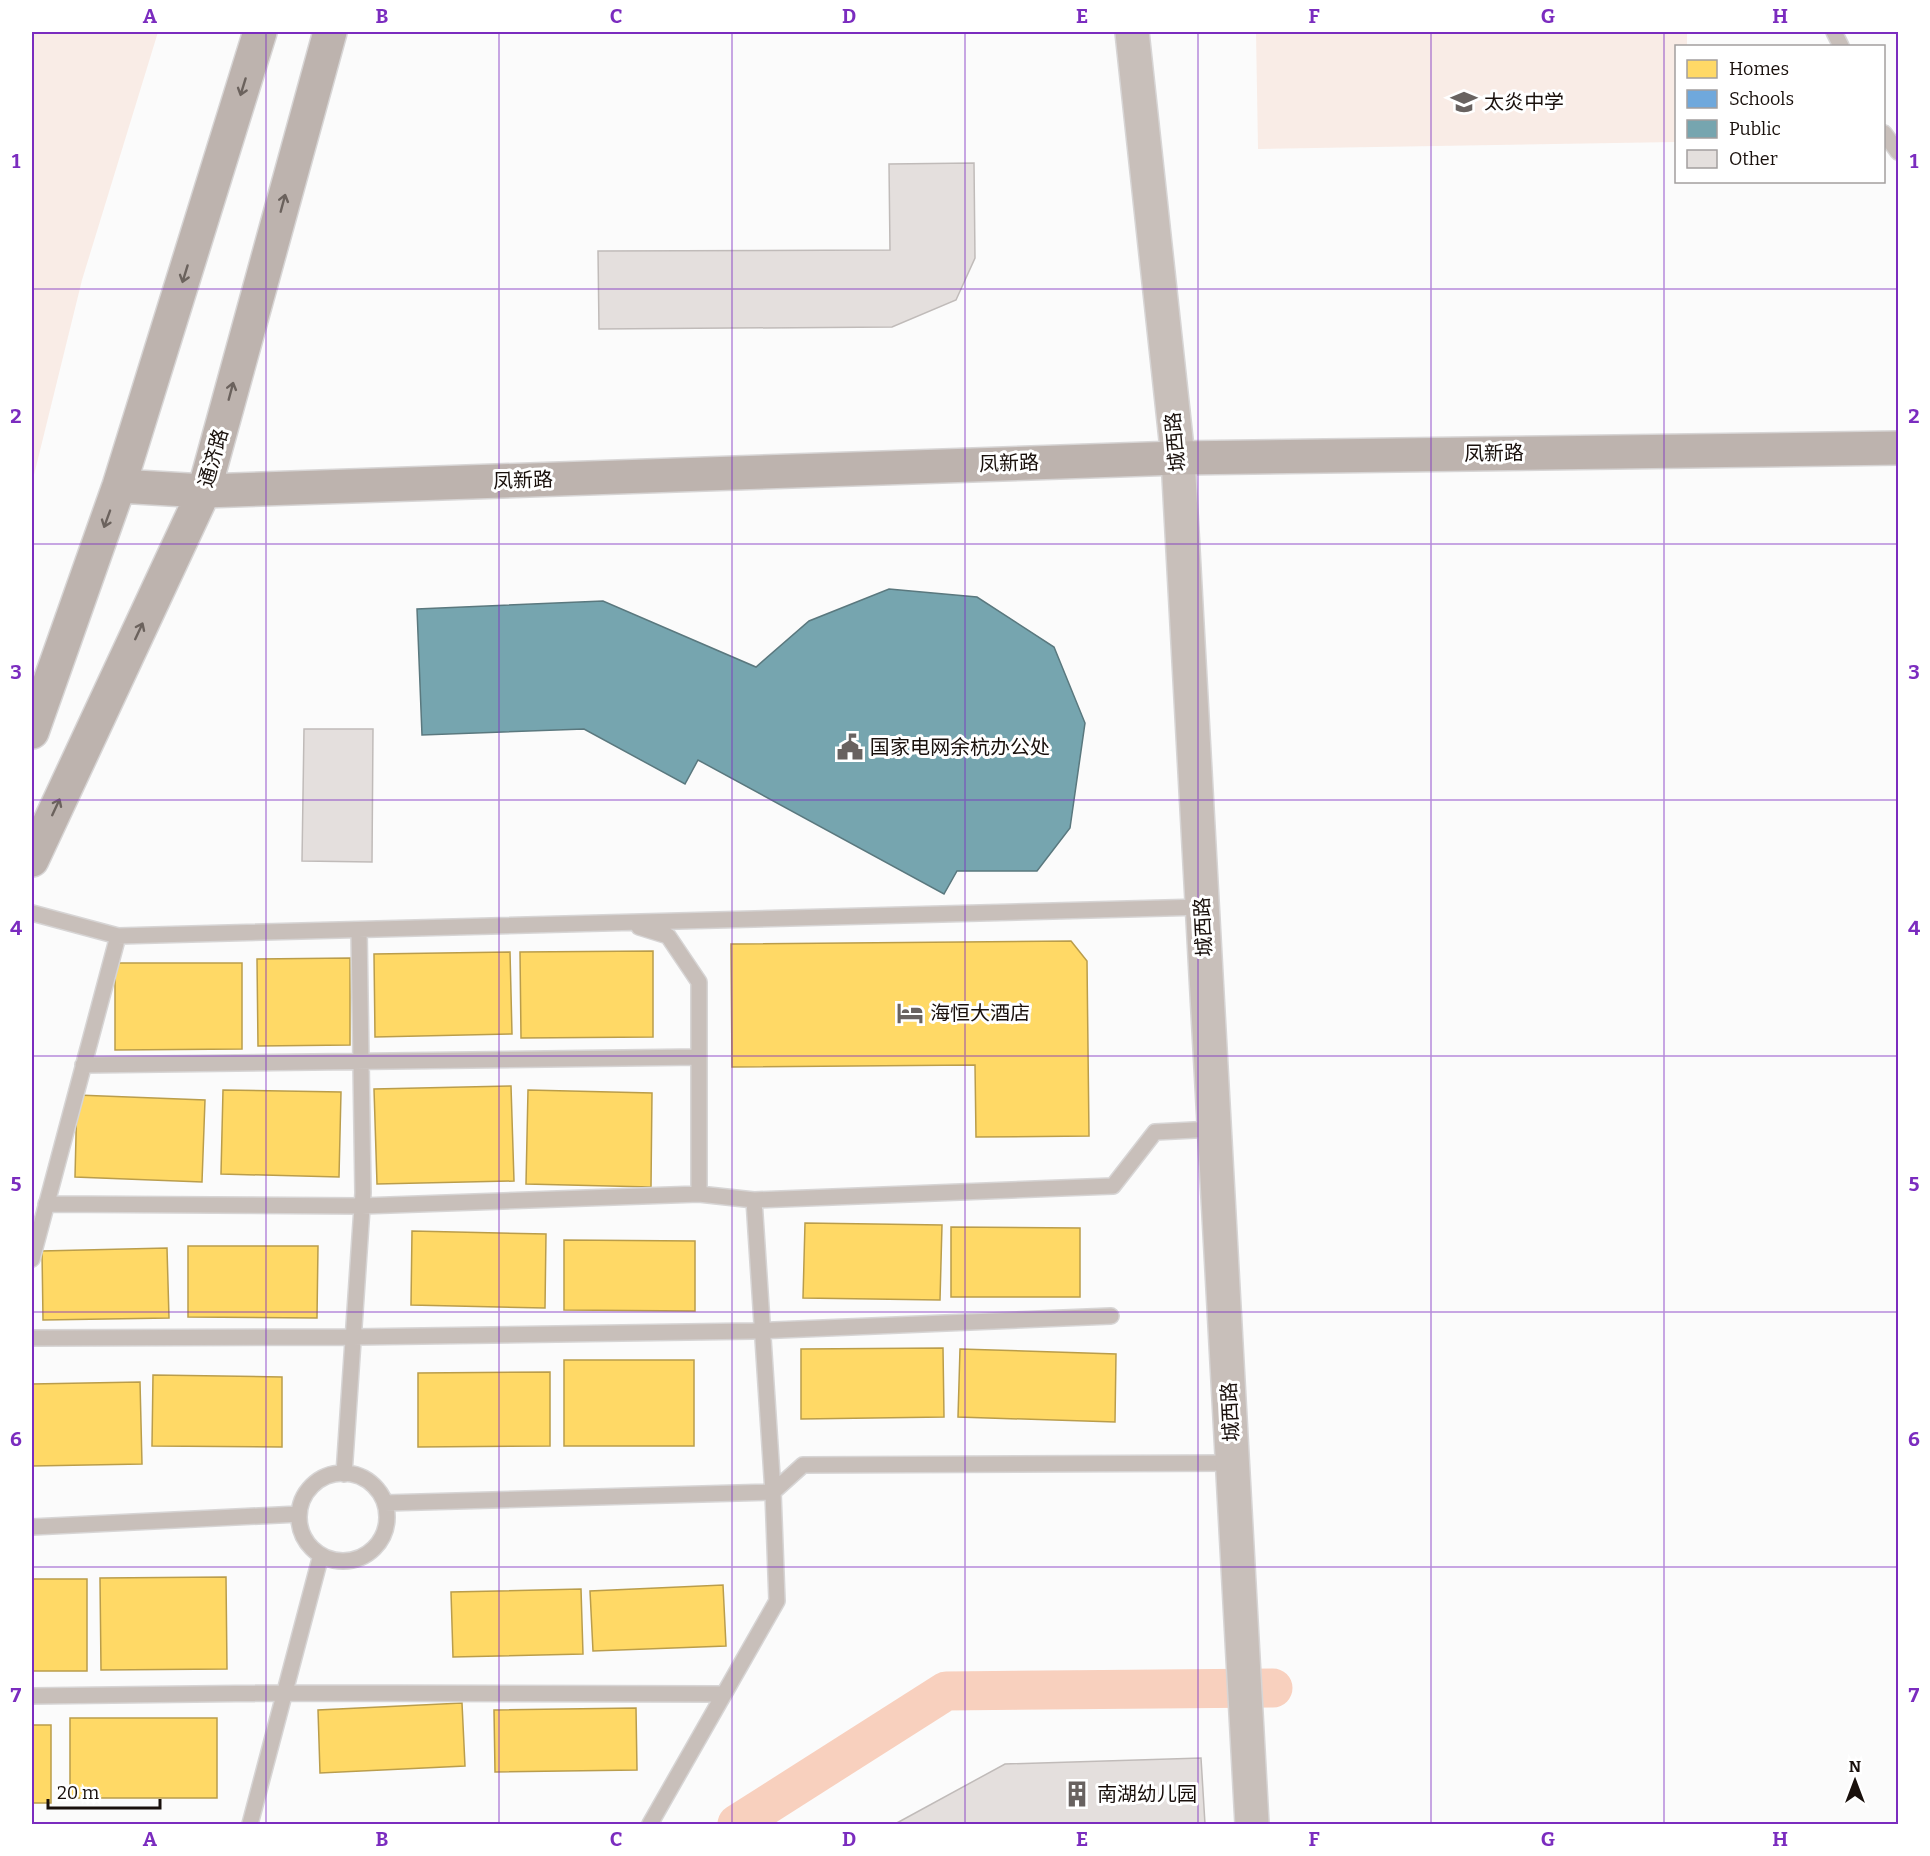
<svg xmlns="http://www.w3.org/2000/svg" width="1930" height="1856" viewBox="0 0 1930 1856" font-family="Bitter,'Noto Sans SC',serif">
<rect width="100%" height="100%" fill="#fbfbfb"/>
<path fill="#f9ece6" d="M32 32H158L82 280 32 483Z
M1256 32H1687V46H1676V142L1258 149Z"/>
<path fill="#ffd966" stroke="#ba9d4b" stroke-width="1.5" d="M1071 941 1087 961 1089 1136 976 1137 975 1065 732 1067 731 944Z
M653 951V1037L521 1038 520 952Z
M510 952 512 1034 375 1037 374 954Z
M350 958V1045L258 1046 257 959Z
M115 963H242V1049L115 1050Z
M511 1086 514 1181 377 1184 374 1089Z
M223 1090 341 1092 339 1177 221 1174Z
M528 1090 652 1093 651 1187 526 1184Z
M77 1095 205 1100 202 1182 75 1177Z
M805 1223 942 1225 940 1300 803 1298Z
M951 1227 1080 1228V1297H951Z
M412 1231 546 1234 545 1308 411 1305Z
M564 1240 695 1241V1311L564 1310Z
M188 1246H318L317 1318 188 1317Z
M167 1248 169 1318 43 1320 42 1251Z
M943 1348 944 1417 801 1419V1349Z
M960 1349 1116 1354 1115 1422 958 1417Z
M564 1360H694V1446H564Z
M550 1372V1446L418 1447V1373Z
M153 1375 282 1377V1447L152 1446Z
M140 1382 142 1464 32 1466V1384Z
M226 1577 227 1669 101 1670 100 1578Z
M32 1579H87V1671H32Z
M723 1585 726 1646 593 1651 590 1591Z
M581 1589 583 1654 453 1657 451 1592Z
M462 1703 465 1766 320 1773 318 1710Z
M636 1708 637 1770 495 1772 494 1710Z
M70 1718H217V1798H70Z
M32 1725H51V1803H32Z"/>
<path fill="#6fa8dc" stroke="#557a9e" stroke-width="1.5" d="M1200 1793 1201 1824H1024V1795Z"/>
<path fill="#76a5af" stroke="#5a787e" stroke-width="1.5" d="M889 589 977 597 1054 647 1085 723 1070 828 1037 871H957L944 894 698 760 685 784 584 729 422 735 417 609 603 601 756 667 809 621Z"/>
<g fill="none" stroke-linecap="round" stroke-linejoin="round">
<path stroke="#f8d0be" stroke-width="39" d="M737 1824 946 1691 1273 1688"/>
</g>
<path fill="#e4dfdd" stroke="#c0bbb9" stroke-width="1.5" d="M974 163 975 258 956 300 892 327 599 329 598 251 890 250 889 164Z
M304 729H373L372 862 302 861Z
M1201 1758 1205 1824H895L1005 1764Z"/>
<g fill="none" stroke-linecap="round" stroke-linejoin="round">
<g stroke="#d7d5d5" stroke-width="18">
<path id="service" d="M1834 32 1841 46
M1884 133 1898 152
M32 913 118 936 1202 907
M639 927 668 936 699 982V1194
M83 1065 699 1057
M46 1204 362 1206 699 1194 754 1200 1113 1186 1155 1132 1214 1129
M32 1259 118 936
M32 1338 353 1337 753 1331 1111 1316
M299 1517a44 44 0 1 1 88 0a44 44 0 1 1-88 0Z
M344 1474 363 1193 359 930
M385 1503 773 1492 803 1465 1233 1463
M32 1527 299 1514
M32 1696 285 1693 723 1694
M250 1824 321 1555
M650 1824 777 1601 773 1492 754 1200"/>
</g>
<g stroke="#d7d5d5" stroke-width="36">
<path id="tertiary" d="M1132 32 1178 458 1252 1824"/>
</g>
<g stroke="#d7d5d5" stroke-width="36">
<path id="secondary" d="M119 486 204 491 1178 458 1898 448
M32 732 119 486 260 32
M32 860 204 491 330 32"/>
</g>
<use href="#service" stroke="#c8bfba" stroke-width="15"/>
<use href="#tertiary" stroke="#c8bfba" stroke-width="33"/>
<use href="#secondary" stroke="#bdb3ae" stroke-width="33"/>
</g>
<defs><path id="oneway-shaft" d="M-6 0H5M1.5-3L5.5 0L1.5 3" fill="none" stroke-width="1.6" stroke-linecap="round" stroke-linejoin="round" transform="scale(1.5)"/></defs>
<g stroke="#6b625d">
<use href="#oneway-shaft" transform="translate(243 87) rotate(107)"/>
<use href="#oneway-shaft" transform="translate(283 203) rotate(-75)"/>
<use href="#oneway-shaft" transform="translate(185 274) rotate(107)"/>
<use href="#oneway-shaft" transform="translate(231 391) rotate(-75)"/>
<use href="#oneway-shaft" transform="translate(107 519) rotate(110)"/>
<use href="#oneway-shaft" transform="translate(139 631) rotate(-65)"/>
<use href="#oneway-shaft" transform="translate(56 807) rotate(-65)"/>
</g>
<path fill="none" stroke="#7b2cbf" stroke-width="1.5" stroke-opacity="0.55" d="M266 32V1824M499 32V1824M732 32V1824M965 32V1824M1198 32V1824M1431 32V1824M1664 32V1824M32 289H1898M32 544H1898M32 800H1898M32 1056H1898M32 1312H1898M32 1567H1898"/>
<defs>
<g id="school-bare" transform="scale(2.07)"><path d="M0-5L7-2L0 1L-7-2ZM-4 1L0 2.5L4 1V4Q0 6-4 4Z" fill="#686260" stroke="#fff" stroke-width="2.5" paint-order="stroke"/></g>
<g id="civic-bare" transform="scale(2.07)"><path d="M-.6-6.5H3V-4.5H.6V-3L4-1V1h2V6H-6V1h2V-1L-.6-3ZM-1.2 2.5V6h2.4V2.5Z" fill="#686260" stroke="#fff" stroke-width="2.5" paint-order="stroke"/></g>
<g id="hotel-bare" transform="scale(2.07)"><path d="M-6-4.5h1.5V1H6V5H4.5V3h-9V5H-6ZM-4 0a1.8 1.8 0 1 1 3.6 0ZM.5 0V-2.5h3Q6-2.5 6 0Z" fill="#686260" stroke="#fff" stroke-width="2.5" paint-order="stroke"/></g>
<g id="building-bare" transform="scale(2.07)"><path d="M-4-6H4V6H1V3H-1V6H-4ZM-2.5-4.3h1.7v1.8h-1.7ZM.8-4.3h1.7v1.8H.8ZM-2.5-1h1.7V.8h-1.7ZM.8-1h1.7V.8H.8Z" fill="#686260" stroke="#fff" stroke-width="2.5" paint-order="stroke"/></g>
</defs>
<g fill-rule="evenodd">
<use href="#school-bare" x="1464" y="102"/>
<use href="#civic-bare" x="850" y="747"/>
<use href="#hotel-bare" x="910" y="1013"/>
<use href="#building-bare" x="1077" y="1794"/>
</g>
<g text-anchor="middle" stroke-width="6" stroke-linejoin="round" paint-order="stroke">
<g font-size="20" fill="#19100c" stroke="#fff" text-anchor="start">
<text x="1484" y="109">太炎中学</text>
<text x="870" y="754">国家电网余杭办公处</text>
<text x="930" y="1020">海恒大酒店</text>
<text x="1097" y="1801">南湖幼儿园</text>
</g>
<g font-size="20" fill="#19100c" stroke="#fff">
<text transform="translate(1175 442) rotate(-95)" y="7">城西路</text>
<text transform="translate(1494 453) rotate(-1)" y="7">凤新路</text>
<text transform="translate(213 458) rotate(-74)" y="7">通济路</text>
<text transform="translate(1009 463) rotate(-2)" y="7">凤新路</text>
<text transform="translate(523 480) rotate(-2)" y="7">凤新路</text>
<text transform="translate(1203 927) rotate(-93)" y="7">城西路</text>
<text transform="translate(1230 1412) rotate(-93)" y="7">城西路</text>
</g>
</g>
<rect width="1930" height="1856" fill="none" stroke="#ffffff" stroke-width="66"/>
<rect x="1675" y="45" width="210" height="138" fill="#ffffff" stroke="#a39f9e" stroke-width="1.5"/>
<rect x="1687" y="60" width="30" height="18" fill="#ffd966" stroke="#a39f9e" stroke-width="1.5"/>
<text x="1729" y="75" font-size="18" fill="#19100c">Homes</text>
<rect x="1687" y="90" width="30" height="18" fill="#6fa8dc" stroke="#a39f9e" stroke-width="1.5"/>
<text x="1729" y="105" font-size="18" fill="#19100c">Schools</text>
<rect x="1687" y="120" width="30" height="18" fill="#76a5af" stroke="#a39f9e" stroke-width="1.5"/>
<text x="1729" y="135" font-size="18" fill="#19100c">Public</text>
<rect x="1687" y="150" width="30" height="18" fill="#e4dfdd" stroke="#a39f9e" stroke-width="1.5"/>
<text x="1729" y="165" font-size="18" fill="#19100c">Other</text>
<g transform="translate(1855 1781)" stroke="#ffffff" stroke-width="4.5" paint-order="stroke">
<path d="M0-4.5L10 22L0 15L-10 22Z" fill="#19100c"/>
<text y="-9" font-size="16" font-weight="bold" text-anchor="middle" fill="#19100c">N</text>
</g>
<path d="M48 1799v9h112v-9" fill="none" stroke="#19100c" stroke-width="3"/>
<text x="57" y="1799" font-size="18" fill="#19100c" stroke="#ffffff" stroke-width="4.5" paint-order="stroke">20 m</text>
<rect x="33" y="33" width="1864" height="1790" fill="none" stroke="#7b2cbf" stroke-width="2"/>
<g font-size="20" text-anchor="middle" font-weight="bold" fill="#7b2cbf">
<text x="150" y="23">A</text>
<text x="382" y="23">B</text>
<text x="616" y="23">C</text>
<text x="849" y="23">D</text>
<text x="1082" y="23">E</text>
<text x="1314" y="23">F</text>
<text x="1548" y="23">G</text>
<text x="1780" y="23">H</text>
<text x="16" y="168">1</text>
<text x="1914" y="168">1</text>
<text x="16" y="423">2</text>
<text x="1914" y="423">2</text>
<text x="16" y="679">3</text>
<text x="1914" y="679">3</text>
<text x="16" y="935">4</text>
<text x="1914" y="935">4</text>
<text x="16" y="1191">5</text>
<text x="1914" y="1191">5</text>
<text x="16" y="1446">6</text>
<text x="1914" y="1446">6</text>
<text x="16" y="1702">7</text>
<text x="1914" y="1702">7</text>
<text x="150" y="1846">A</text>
<text x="382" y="1846">B</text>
<text x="616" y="1846">C</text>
<text x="849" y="1846">D</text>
<text x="1082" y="1846">E</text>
<text x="1314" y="1846">F</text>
<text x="1548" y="1846">G</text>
<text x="1780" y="1846">H</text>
</g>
</svg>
